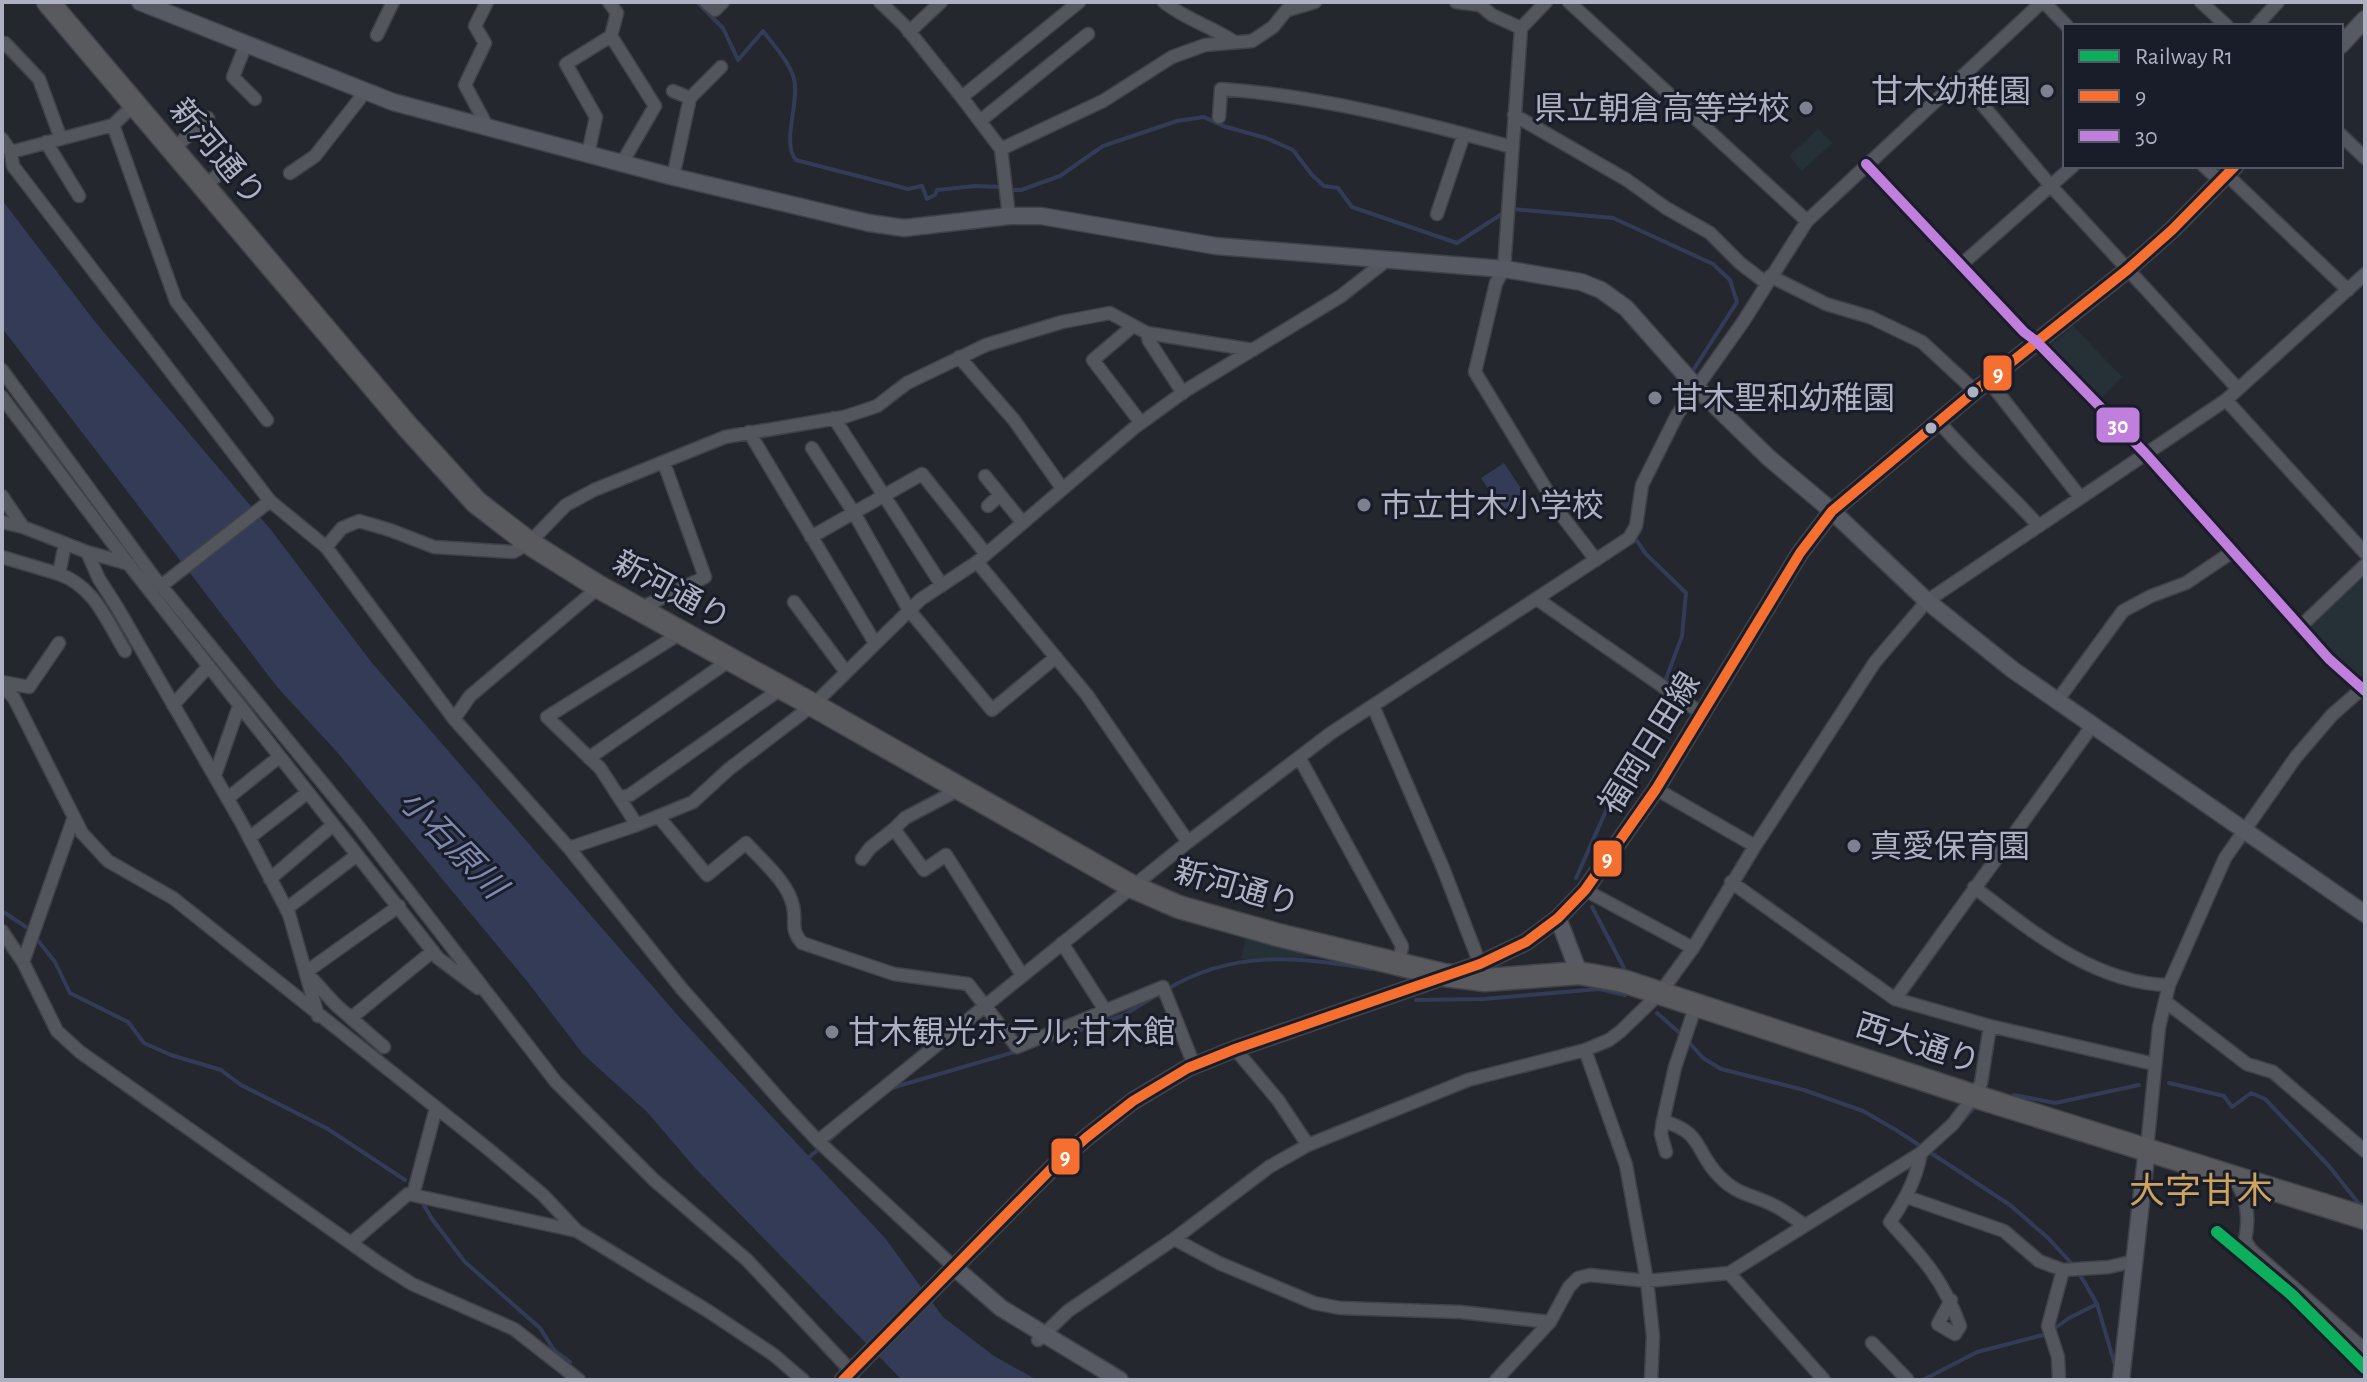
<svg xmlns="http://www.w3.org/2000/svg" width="2367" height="1382" viewBox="0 0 2367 1382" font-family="'Alegreya Sans','Noto Sans JP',sans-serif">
<rect width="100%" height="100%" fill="#25272f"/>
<path fill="#253137" d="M1818 129 1832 143 1802 171 1789 156Z
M2073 326 2122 377 2100 399 2049 347Z
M2365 570V673L2358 680 2311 631V626Z
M1246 937 1312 953 1313 957 1241 959Z"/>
<path fill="#333b57" d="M2 200 96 323 271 530 372 663 680 1018 885 1238 943 1317 994 1356 1037 1380H902L696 1169 647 1112 583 1054 526 980 337 752 278 688 2 328Z
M1504 463 1528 499 1505 514 1481 478Z"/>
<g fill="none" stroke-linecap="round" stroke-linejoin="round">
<path stroke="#333b57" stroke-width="4" d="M697 2 723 28 738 60 763 31C773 45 790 62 794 79 800 102 781 143 796 160L908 189 922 186 927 199 935 195 937 190 975 186 1002 187
M1010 190H1021L1060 176 1103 146 1177 121 1204 117 1223 126 1266 138 1293 150 1312 175 1324 186 1338 188 1352 207 1457 243 1505 212
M1513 209 1613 218 1713 264 1730 280 1737 302 1694 369
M1637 541 1646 554 1686 593 1682 636 1666 679
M1576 878 1643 728
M1592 907 1624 968
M2 911 26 927
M36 938 55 962 70 993 128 1022 144 1043 171 1055 221 1070 241 1085 328 1129 405 1180
M1166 990C1232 949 1299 957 1372 969
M1416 1000 1484 999 1599 989 1625 995
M1657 1013 1682 1035
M1688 1041 1703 1058 1721 1069 1804 1090 1863 1111 1896 1130 2010 1205 2047 1237 2074 1266
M1045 1042 1124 1015 1155 996
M2169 1083 2224 1096 2232 1107 2251 1093 2265 1099 2329 1166 2359 1204 2365 1205
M888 1089 1018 1051
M2014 1095 2055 1103 2139 1085
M1963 1120 1973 1109
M807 1159 840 1131
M422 1202 432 1219 465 1262 540 1328 554 1350 570 1362
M2079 1273 2097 1304 2115 1365
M1923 1380 1977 1352 2047 1334 2069 1318 2097 1304"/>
<g stroke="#404248" stroke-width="15">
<path id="street" d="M487 2 475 26 485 43 465 85 488 128
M609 2 617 13 611 36 655 106 622 163
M706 2 715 10 723 2
M880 2 904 25 960 95 1001 149 1009 216
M1164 2C1185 19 1210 26 1233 41
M1456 2 1480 5 1492 15 1521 28
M1546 2 1521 28 1504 269 1496 283 1475 372 1563 517 1596 560
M1569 2 1807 221
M2044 2 2067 26
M2201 2 2227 26
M1288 10 1315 2
M2256 26 2278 2
M909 32 941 2
M377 35 393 2
M5 43 39 79 61 139
M246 44 233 77 255 99
M1960 78 2050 185 2238 389
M673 91 690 98
M962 97 1079 2
M1514 115 1627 180 1666 208 1710 233 1740 263 1766 283
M1219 117 1221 89C1320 96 1417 121 1512 147
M980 121 1088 34
M113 125 176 301 267 420
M2341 135 2365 158
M2 139 11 152 13 166 270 501 326 547 342 528 359 521 390 530 434 547 513 552 529 543 566 505 594 490 725 437 844 417 877 406 907 383 986 345 1062 322 1110 313 1147 333 1253 350
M46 142 79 196
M173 149 208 118
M1001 149 1103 101 1172 57 1205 45 1252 41 1273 27 1293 2
M11 152 113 125 135 104
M588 154 596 117 566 64 611 36
M1866 164 2024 332 2036 341 2145 453 2329 659 2365 691
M2204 166 2221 182
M290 173 315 156 365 92
M2227 175 2348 290
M673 177 690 98 721 67
M204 186 233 163
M1437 214 1464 134
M1962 264 2073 166
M1770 276 1826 304 1870 317 1922 342 1975 391
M1133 326 1093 360 1141 423
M1147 333 1149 341 1183 393
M959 357 1014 420 1062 488
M2 370 153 576 358 826 556 1082 654 1180 747 1260 851 1371
M1988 380 2080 497
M2 397 127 562 438 958 478 988
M2226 400 2365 553
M834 418 941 584
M1939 422C1970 458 2006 490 2039 526
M749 432 875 643
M812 448 854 513 909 610 992 710 1056 657
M985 476 1023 523
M2 496 23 527
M988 506 1000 495
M2 522 23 527 87 552 129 564
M811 537 922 474 986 554
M326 547 454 719
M87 552 99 579 117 607 241 822 289 914 318 1016
M2 557 59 574 65 544
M977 562 1087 695 1188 842
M59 574C95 587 106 620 125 651
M161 586 270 501
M599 587 470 696 454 719 569 848 682 989 788 1109 818 1141 955 1268
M1537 599 1701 713
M794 602 846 672
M639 609 705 577 664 463
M2300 627 2365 565
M681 633 547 717 600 768 637 825 693 802 729 769 813 705 921 599 977 562 1134 428 1188 389 1341 296 1387 260
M2 682 29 687 59 643
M2 685 14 698 82 833 108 861 173 898 487 1148 543 1195 577 1231 708 1311 774 1355 803 1380
M2057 701 2123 611 2151 596 2186 583 2232 552
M173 705 208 667
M1373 706 1443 868 1480 964
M1299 757 1402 946 1399 963
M589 758 730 660
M215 775 239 706
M960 789 905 818 894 829 924 870 946 855 1022 975
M1656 789 1755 846
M621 797 630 795 782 688
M228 798 279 757
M658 816 707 875 746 843C762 861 788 882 793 906 797 923 789 927 802 943L894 974 968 984 1017 1047 1163 987 1194 1065
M249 838 307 793
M569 848 637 825
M862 859 870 848 894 829
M270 879 333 825
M1731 882 1895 999 1990 1026 2154 1064
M1974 887C2031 931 2095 984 2169 985
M1585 890 1693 948
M286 909 357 855
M2 931 23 962 57 1031 80 1052 379 1263 412 1284 514 1329 579 1380
M1062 943 1105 1010
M23 962 74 817
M1895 999 2092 726
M2166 1002 2247 1064 2273 1072 2365 1151
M351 1018 433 951
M384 1047 336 1005 306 972 399 906
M1235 1049 1278 1100 1308 1145
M1585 1050 1626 1165 1647 1281 1653 1336 1651 1380
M1663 1121C1704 1133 1694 1150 1719 1176 1737 1195 1751 1194 1773 1205 1784 1210 1794 1218 1804 1225
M818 1141 1188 842 1331 733 1629 538 1636 526 1642 485 1677 415 1743 322 1807 221 2042 2
M2147 1148 2159 1027 2169 985 2225 858 2296 757 2332 715 2365 686
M1666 1152 1661 1134 1663 1121 1675 1067 1696 1005
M1921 1153C1916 1180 1905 1200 1890 1222 1922 1257 1943 1279 1960 1326L1955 1334 1938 1324 1951 1300
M2234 1178C2247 1198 2250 1217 2245 1240L2251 1250 2365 1350
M413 1195 436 1108
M1907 1197 2004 1231 2039 1261 2063 1270
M1174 1239 1219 1263 1314 1303 1340 1308 1460 1312 1550 1322
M351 1243 408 1194 577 1231
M1729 1273 1824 1380
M1038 1340 1068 1311 1174 1239 1269 1167 1308 1145 1468 1080 1585 1050 1609 1040 1621 1031 1660 993 1693 948 1755 846 1875 662 1927 601 2226 400 2365 274
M1872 1343 1907 1379 1906 1380
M1496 1380 1550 1322 1569 1287 1578 1278 1590 1275 1647 1281 1729 1273 1921 1153 1953 1124 1974 1096 1981 1083 1990 1026
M2059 1380 2058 1357 2048 1326 2063 1270 2109 1267 2135 1261"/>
</g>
<g stroke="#404248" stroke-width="19">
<path id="secondary" d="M140 2 393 102 670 176 869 223 904 228 1009 216H1041L1216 246 1504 269 1581 282 1601 290 1626 308 1697 388 1769 458 1832 511 1927 601 2013 670 2365 914
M2341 45 2365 19
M1558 918 1579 973
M955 1268 1001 1308 1120 1380
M843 1380 1052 1168 1087 1137 1133 1101 1188 1068 1235 1049 1480 964 1526 942 1558 918 1585 890 1656 789 1800 553 1832 511 1975 391 2127 270 2172 230 2235 166
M2121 1380 2147 1148"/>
</g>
<g stroke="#41434b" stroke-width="25">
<path id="highway" d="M48 2 407 426 476 502 529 543 599 587 813 705 1133 887 1179 907 1278 935 1444 975 1485 980 1579 973 1623 981 1974 1096 2365 1218"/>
</g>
<use href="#street" stroke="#54565e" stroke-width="12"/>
<use href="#secondary" stroke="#585a63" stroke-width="16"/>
<use href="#highway" stroke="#595a5e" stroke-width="22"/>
<g stroke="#191c29" stroke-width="16">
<path id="bus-1" d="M843 1380 1052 1168 1087 1137 1133 1101 1188 1068 1235 1049 1480 964 1526 942 1558 918 1585 890 1656 789 1800 553 1832 511 1975 391 2127 270 2172 230 2235 166"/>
</g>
<g stroke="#191c29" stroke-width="16">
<path id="bus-2" d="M1866 164 2024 332 2036 341 2145 453 2329 659 2365 691"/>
</g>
<use href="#bus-1" stroke="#f46f30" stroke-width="10"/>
<use href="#bus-2" stroke="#c07fdc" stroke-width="10"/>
<g stroke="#191c29" stroke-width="18">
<path id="rail-1" d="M2217 1232 2291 1294 2365 1368"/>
</g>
<use href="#rail-1" stroke="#0daf5c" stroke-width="12"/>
</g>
<g fill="#7d818f" stroke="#191c29" stroke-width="3">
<circle cx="2047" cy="91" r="8"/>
<circle cx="1806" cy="108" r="8"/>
<circle cx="1655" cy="398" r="8"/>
<circle cx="1364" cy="505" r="8"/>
<circle cx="1854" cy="846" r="8"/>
<circle cx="832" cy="1032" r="8"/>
</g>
<g fill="#adb1c2" stroke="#191c29" stroke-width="3">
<circle cx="1973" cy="392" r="7"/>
<circle cx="1931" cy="428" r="7"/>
</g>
<g text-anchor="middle" stroke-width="6" stroke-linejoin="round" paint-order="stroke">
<g font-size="32" fill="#adb1c2" stroke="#191c29" text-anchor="start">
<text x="2031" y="102" text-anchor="end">甘木幼稚園</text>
<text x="1790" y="119" text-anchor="end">県立朝倉高等学校</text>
<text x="1671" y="409">甘木聖和幼稚園</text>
<text x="1380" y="516">市立甘木小学校</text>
<text x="1870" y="857">真愛保育園</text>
<text x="848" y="1043">甘木観光ホテル;甘木館</text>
</g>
<g font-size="32" fill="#adb1c2" stroke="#191c29">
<text transform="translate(218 152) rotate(50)" y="11">新河通り</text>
<text transform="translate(672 590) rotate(29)" y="11">新河通り</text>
<text transform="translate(1649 743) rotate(-58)" y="11">福岡日田線</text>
<text transform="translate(1237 887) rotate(16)" y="11">新河通り</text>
<text transform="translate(1918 1043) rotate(18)" y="11">西大通り</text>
</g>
<g font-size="34" font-style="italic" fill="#7e89ae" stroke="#191c29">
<text transform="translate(453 843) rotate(46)" y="12">小石原川</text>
</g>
<g font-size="36" fill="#cda35d" stroke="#191c29">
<text x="2201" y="1203">大字甘木</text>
</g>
</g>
<g stroke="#191c29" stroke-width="3">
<rect x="1982" y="354" width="31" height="38" rx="8" fill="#f46f30"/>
<rect x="2095" y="406" width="46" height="38" rx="8" fill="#c07fdc"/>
<rect x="1592" y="839" width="31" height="39" rx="8" fill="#f46f30"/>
<rect x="1050" y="1137" width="31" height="39" rx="8" fill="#f46f30"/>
</g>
<g font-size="22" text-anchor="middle" font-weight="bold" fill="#fff">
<text x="1998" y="381">9</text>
<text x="2118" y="433">30</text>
<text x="1607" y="866">9</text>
<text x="1065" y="1164">9</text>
</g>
<rect width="2367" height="1382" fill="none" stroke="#adb1c2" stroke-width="8"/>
<rect x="2063" y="24" width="280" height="144" fill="#191c29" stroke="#545866" stroke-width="2"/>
<rect x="2079" y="50" width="40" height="12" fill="#0daf5c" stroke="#545866" stroke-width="2"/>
<text x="2135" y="64" font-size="24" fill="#adb1c2">Railway R1</text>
<rect x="2079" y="90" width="40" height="12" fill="#f46f30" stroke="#545866" stroke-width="2"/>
<text x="2135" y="104" font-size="24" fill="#adb1c2">9</text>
<rect x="2079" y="130" width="40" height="12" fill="#c07fdc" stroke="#545866" stroke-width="2"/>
<text x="2135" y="144" font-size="24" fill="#adb1c2">30</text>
</svg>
